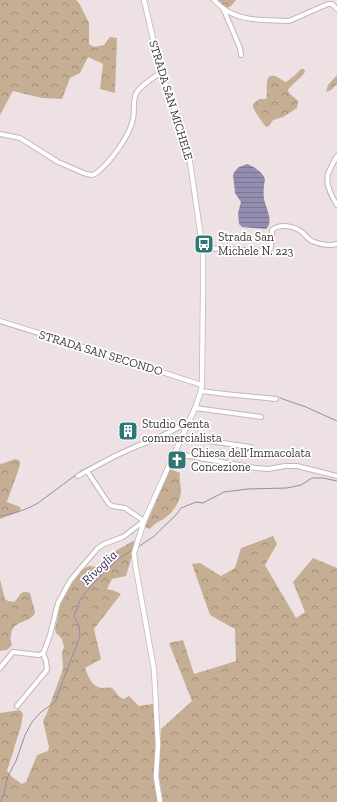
<svg xmlns="http://www.w3.org/2000/svg" width="337" height="802" viewBox="0 0 337 802" font-family="'Zilla Slab',serif">
<defs>
<pattern id="forest-crowns" width="20" height="18" patternUnits="userSpaceOnUse"><rect width="20" height="18" fill="#c5ae94"/><path d="M2 6a3 3 0 1 1 6 0M12 15a3 3 0 1 1 6 0" fill="none" stroke="#a18e7a"/></pattern>
<pattern id="water-rules" width="6" height="5" patternUnits="userSpaceOnUse"><rect width="6" height="5" fill="#938daf"/><path d="M0 2.5h6" fill="none" stroke="#79748f"/></pattern>
</defs>
<rect width="100%" height="100%" fill="#ede1e3"/>
<path fill="url(#forest-crowns)" d="M0 0H76L79 3 89 23V44L94 47 104 45 110 37 117 38 115 93 100 89 103 64 88 57 80 73 70 78 62 99 42 98 13 91 0 115Z
M217 0H236L231 6 227 8 223 6Z
M301 69H304L305 72C300 79 293 83 288 90L289 93 298 101 297 108 283 117 273 120 269 126 266 127C264 125 253 109 253 107 253 106 253 105 253 104L259 99H266C269 93 262 73 275 76 279 77 282 81 286 82L294 76Z
M337 75V84L331 90 326 92 328 85Z
M15 459C17 460 19 459 20 462 21 466 9 495 7 502L20 507 21 510 16 513 0 519V463L1 464Z
M170 469 180 473C179 480 181 486 181 492 180 503 172 514 162 520 156 523 155 523 150 529L145 527Z
M273 536 277 544 265 565 296 618 305 612 293 582 313 558 337 568V802H163L159 777V759L161 729 192 701 169 643 183 640 194 674 236 661 235 629 210 615 192 564 200 563 221 576 235 568 241 548Z
M133 541 136 543 126 576 112 579 107 589 115 591 121 594 94 629 101 659 85 668C89 677 91 687 103 688 106 688 109 687 112 688 116 691 117 696 123 699L129 696 139 706 153 704 156 726V746L154 777 158 802H0V713L20 710 23 714 21 726 7 771 12 777 22 784 26 782 37 755 48 751 49 747 43 721 47 713 63 669 62 653 64 647 62 639 56 633 55 629 58 617V607L72 580 82 569 89 566 97 567 112 553Z
M0 580 5 599 8 601 14 602C20 597 20 589 30 593L35 612C33 623 12 619 11 635 10 638 11 642 12 645L7 650 0 651Z"/>
<path fill="url(#water-rules)" d="M247 164C254 167 262 171 265 179 264 185 263 192 264 199 266 208 274 222 266 229L242 227 239 224 238 213 241 202 235 193 233 175 235 171 239 167Z"/>
<g fill="none" stroke-linecap="round" stroke-linejoin="round">
<path stroke="#938daf" stroke-width="1" d="M280 398 306 407 337 421
M189 416 194 404
M173 427 188 419
M124 450 136 444 153 438
M0 516C13 514 26 510 38 503L81 471 107 458
M138 547 153 537 176 515 181 508 196 502 203 503 224 492 248 489 287 488 301 485 312 478H323L337 481
M0 802 4 794 7 778 16 761 25 735 32 722 41 712 55 702 80 636 79 625 74 616 81 598 99 577 121 557 133 550"/>
<g stroke="#c2b7b9" stroke-width="6">
<path id="minor" d="M214 0C219 5 223 9 229 12 244 21 268 20 286 21H289L328 4H332L337 9
M223 8 240 48 241 55
M0 134 20 138 58 162 86 174 92 175 95 174C109 164 130 136 133 119 135 111 132 99 137 92 141 85 155 77 161 72
M337 156C334 162 330 168 328 174 325 185 332 197 337 205
M202 248 267 251 270 249 271 247 272 230C280 223 294 226 302 232 305 235 308 239 312 241 319 244 329 246 337 244
M0 321 128 361 202 385
M201 391 225 394 276 399
M195 408 261 417
M182 437 250 447
M176 452 183 455 256 468 268 469 285 466H297L337 476
M78 476 87 471
M0 668 13 652 39 655 43 653 45 649 50 635 58 603 70 581 79 570 98 548 104 544 123 537 144 521 125 508 112 506 109 504 87 471 115 456 137 446 154 440 183 425H188
M17 706 47 670 46 661 43 653"/>
</g>
<g stroke="#c2b7b9" stroke-width="6">
<path id="tertiary" d="M144 0 159 65 185 140 189 155 199 224 203 252V291L202 385 200 394 195 408 144 521 134 553 135 563 154 670 158 745 156 777 160 802"/>
</g>
<use href="#minor" stroke="#fff" stroke-width="4"/>
<use href="#tertiary" stroke="#fff" stroke-width="4.5"/>
</g>
<defs>
<g id="bus-square" transform="scale(1)"><rect x="-9" y="-9" width="18" height="18" rx="4" fill="#2e7774" stroke="#fff"/><path d="M-5-6H5V4H4V6H2V4H-2V6H-4V4H-5ZM-3.5-4V0h7V-4ZM-3.5 1.2v1.5H-2V1.2ZM2 1.2v1.5H3.5V1.2Z" fill="#fff"/></g>
<g id="building-square" transform="scale(1)"><rect x="-9" y="-9" width="18" height="18" rx="4" fill="#2e7774" stroke="#fff"/><path d="M-4-6H4V6H1V3H-1V6H-4ZM-2.5-4.3h1.7v1.8h-1.7ZM.8-4.3h1.7v1.8H.8ZM-2.5-1h1.7V.8h-1.7ZM.8-1h1.7V.8H.8Z" fill="#fff"/></g>
<g id="church-square" transform="scale(1)"><rect x="-9" y="-9" width="18" height="18" rx="4" fill="#2e7774" stroke="#fff"/><path d="M-1.2-6h2.4v3.5h3.3v2.4h-3.3V6h-2.4V-.1h-3.3v-2.4h3.3Z" fill="#fff"/></g>
</defs>
<g fill-rule="evenodd">
<use href="#bus-square" x="204" y="244"/>
<use href="#building-square" x="128" y="431"/>
<use href="#church-square" x="177" y="460"/>
</g>
<g text-anchor="middle" stroke-width="3.5" stroke-linejoin="round" paint-order="stroke">
<g font-size="12" fill="#3c3738" stroke="#fff">
<text transform="translate(171 100) rotate(73)" y="4">STRADA SAN MICHELE</text>
<text transform="translate(101 353) rotate(17)" y="4">STRADA SAN SECONDO</text>
</g>
<g font-size="12" fill="#3c3738" stroke="#fff" text-anchor="start">
<text x="218" y="241">Strada San<tspan x="218" dy="14">Michele N. 223</tspan></text>
<text x="142" y="428">Studio Genta<tspan x="142" dy="14">commercialista</tspan></text>
<text x="191" y="457">Chiesa dell′Immacolata<tspan x="191" dy="14">Concezione</tspan></text>
</g>
<g font-size="13" font-style="italic" fill="#392d5c" stroke="#fff">
<text transform="translate(99 567) rotate(-44)" y="5">Rivoglia</text>
</g>
</g>
</svg>
